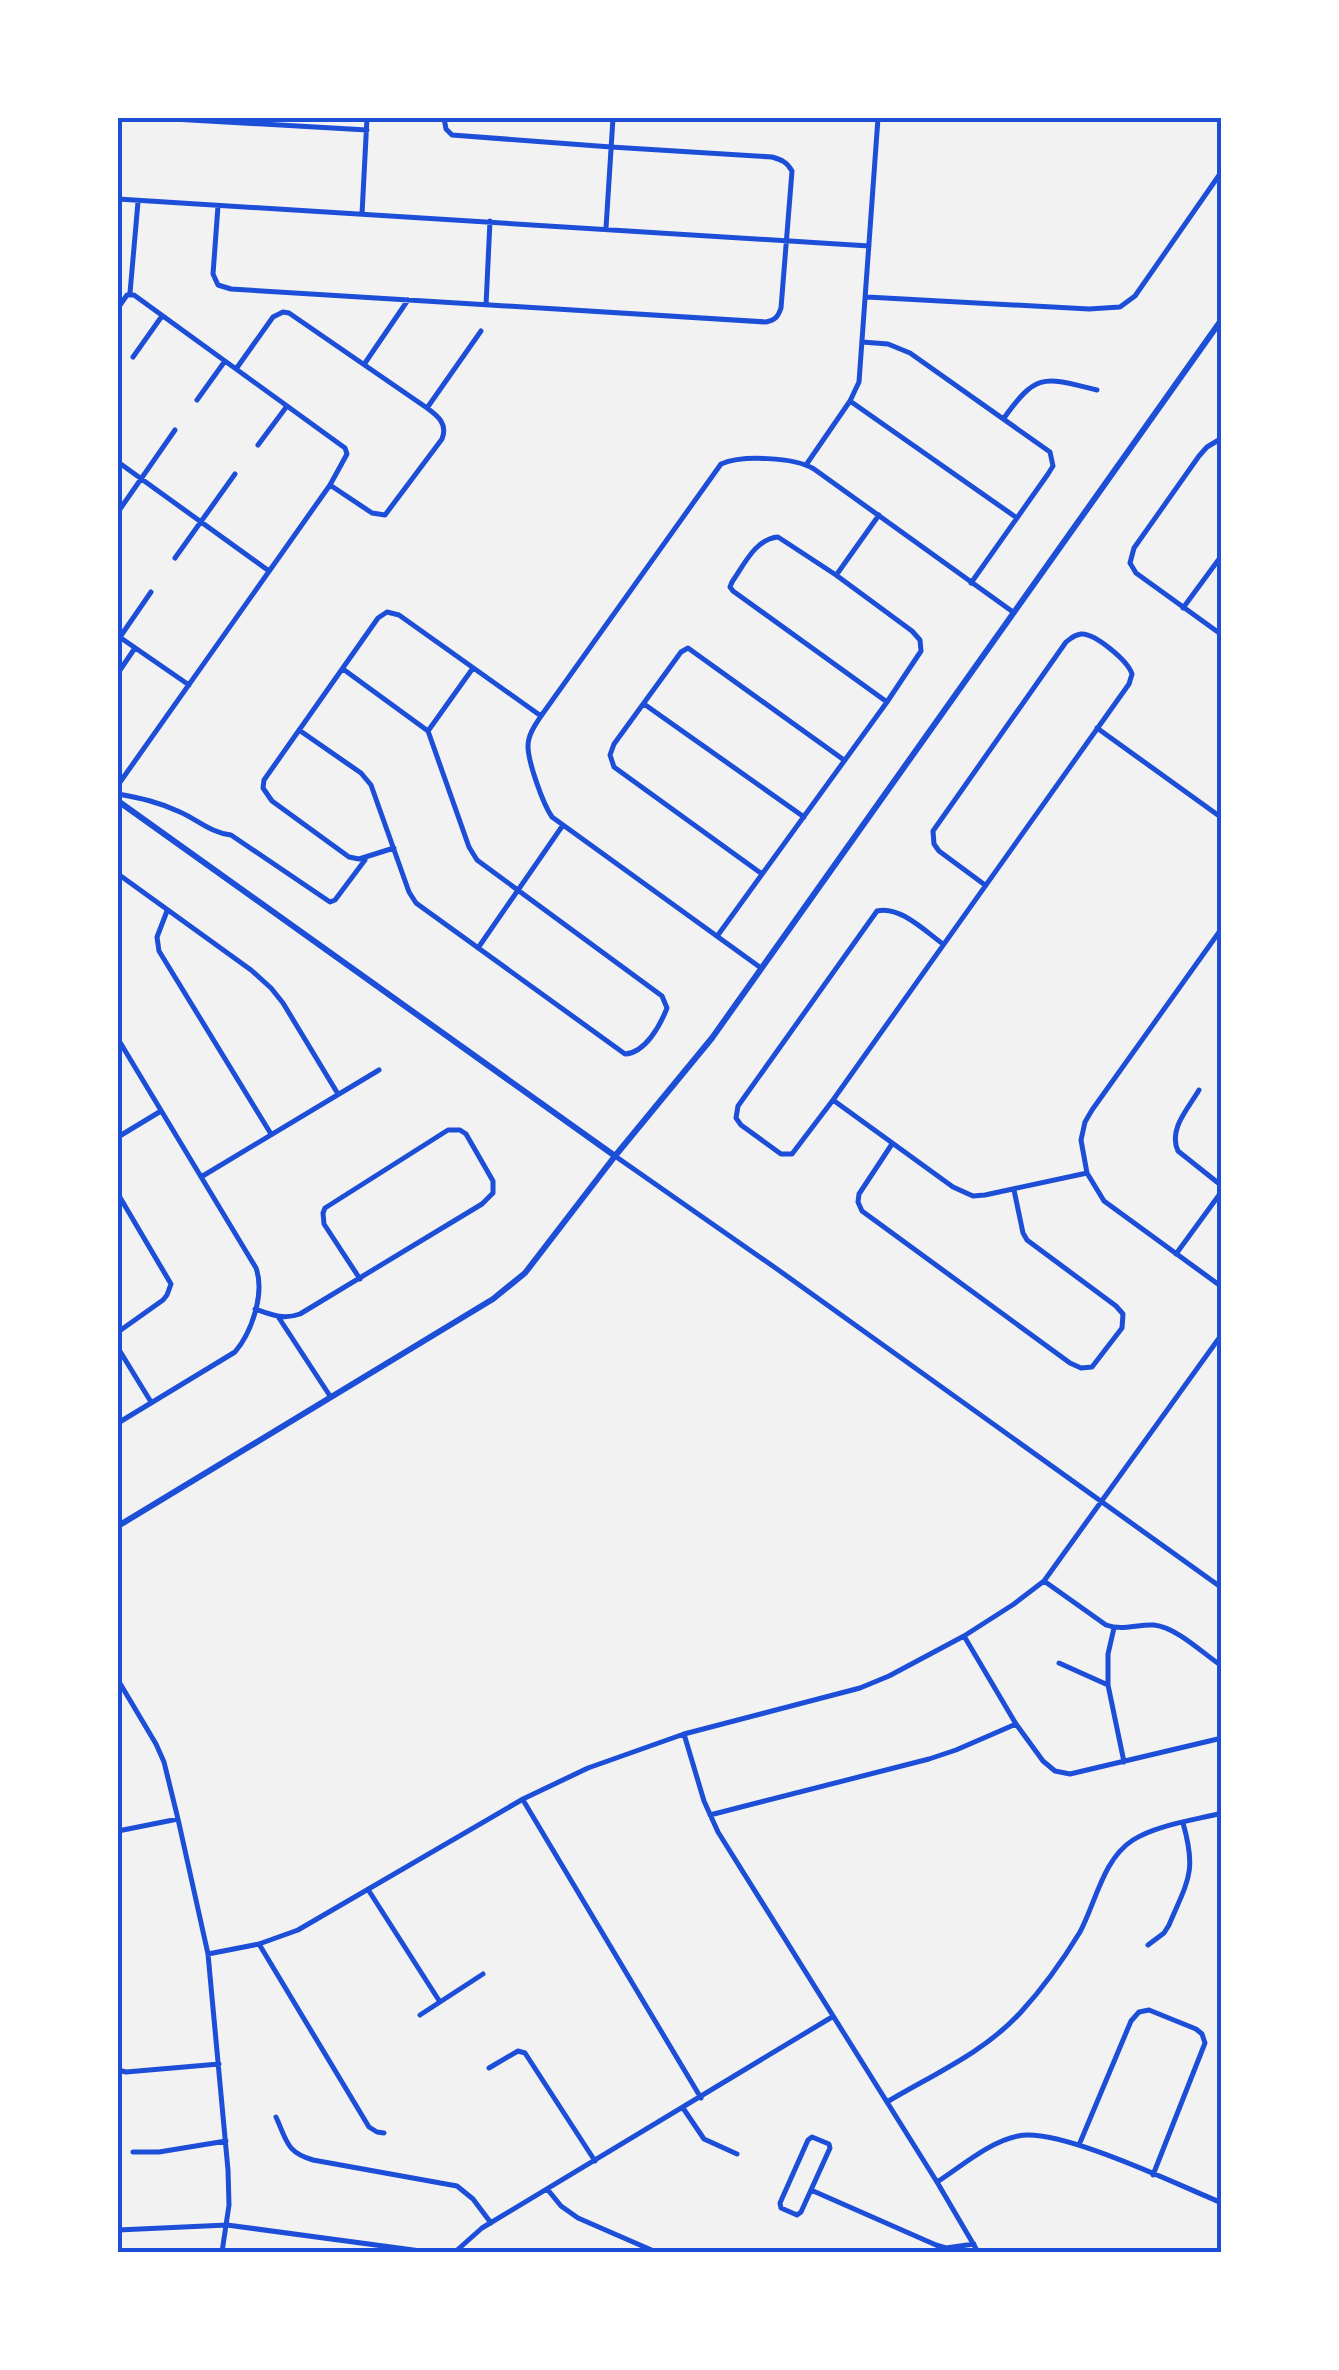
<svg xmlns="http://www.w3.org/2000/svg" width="1339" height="2370" viewBox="0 0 1339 2370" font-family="Arial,sans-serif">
<rect width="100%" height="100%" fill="#f2f2f2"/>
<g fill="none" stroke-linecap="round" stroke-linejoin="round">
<path stroke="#1d4ed8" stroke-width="5" d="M155 118 367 130
M118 199 869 246
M218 206 213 274 218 285 231 289 766 322C775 320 778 317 781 308L792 171C787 162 782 160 772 157L611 147 452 135 446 129 444 118
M362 214 367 118
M606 228 613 118
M130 293 138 202
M867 297 1089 309 1120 307 1135 296 1222 171
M486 305 490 221
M118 308 127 295H134L345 448 347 454 330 485 118 785
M862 342 888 344 910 353 1050 452 1053 466 1048 474 971 583
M133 357 162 316
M365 363 408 300
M236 369 273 317 283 312 289 313 427 408C438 416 448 424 442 439L385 515 372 513 330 485
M197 400 225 361
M850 401 1017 518
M427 408 481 331
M1004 418C1037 372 1044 377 1097 390
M1222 438 1207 447 1199 456 1134 548 1130 563 1136 573 1222 635
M258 445 287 406
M118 462 269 571
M806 465 850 401 859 382 878 118
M118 512 175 430
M175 558 235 474
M837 574 879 515
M1183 608 1222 555
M118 636 189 685
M120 637 151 592
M118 673 135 648
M644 704 804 817
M1097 728 1222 818
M299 730 361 773 371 785 409 892 416 903 625 1054C645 1053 660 1026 667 1008L662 996 477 860 469 847 428 731 343 669
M428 731 473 668
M118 794C140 798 159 802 180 812 198 820 211 833 231 835L330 902 335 900 365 860
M394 848 359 859 349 857 272 801 263 788 264 780 378 618 387 612 399 615 541 716
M118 874 251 970 271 988 283 1003 338 1094
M762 874 614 767 610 755 614 744 681 652 688 648 844 760
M167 911 157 937 159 951 271 1134
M1222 928 1092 1110 1085 1122 1081 1140 1087 1173 1104 1201 1222 1287
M718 935 887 702 921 651 920 640 912 631 836 575 778 537C755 539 744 565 732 582L730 587 733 591 887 702
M943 944C925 931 899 905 877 911L738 1106 736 1118 741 1125 781 1154H792L833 1100 1129 684 1132 674C1128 661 1095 633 1081 634 1073 635 1072 638 1066 642L933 831 934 844 939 851 985 885
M478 948 563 825
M761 968 552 817C543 804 528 762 528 746 528 735 535 725 541 716L721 464C742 455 794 457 814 469L1013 612
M118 1039 256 1268C265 1293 252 1332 235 1352L118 1423
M1199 1090C1188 1109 1168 1129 1178 1151L1222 1186
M833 1100 953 1187 973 1196 985 1195 1087 1173
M118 1137 161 1111
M892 1144 859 1194 858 1202 862 1211 1070 1363 1081 1368 1092 1367 1122 1328 1123 1314 1116 1306 1027 1240 1023 1233 1014 1190
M615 1156 777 1269 1222 1588
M201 1177 379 1070
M118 1194 171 1284 167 1295 163 1300 118 1332
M1176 1254 1222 1191
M255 1309C272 1315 283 1320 300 1314L482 1204 493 1193V1181L466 1134 460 1130H448L325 1208 323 1213 324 1224 360 1279
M279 1318 330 1396
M118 1348 151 1402
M1044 1581 1106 1625C1123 1631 1137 1624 1154 1625 1178 1628 1202 1653 1222 1666
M1114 1628 1108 1654V1685L1124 1762
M964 1636 1016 1724 1043 1761 1055 1771 1070 1774 1222 1738
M1059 1663 1108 1685
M118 1680 156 1744 164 1762 178 1819 208 1954 228 2170 229 2205 222 2252
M684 1734 704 1801 718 1832 937 2182 978 2252
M523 1800 701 2098
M710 1815 929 1759 956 1750 1016 1724
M118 1831 178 1819
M369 1891 440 2002
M259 1944 369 2127 377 2132 384 2133
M1148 1945 1164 1933 1169 1925C1188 1880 1197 1872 1183 1823
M208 1954 259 1944 298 1930 523 1799 588 1768 684 1734 860 1688 889 1676 964 1636 1014 1604 1044 1581 1222 1334
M1222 2004 1220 2014 1222 2018
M420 2015 483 1974
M489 2068 518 2051 525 2053 595 2161
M118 2070 126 2072 219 2064
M887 2102C932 2075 985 2052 1021 2012 1043 1988 1063 1960 1080 1932 1096 1902 1103 1859 1133 1840 1156 1825 1195 1820 1222 1813
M683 2108 704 2139 737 2154
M276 2117C287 2141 286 2152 313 2160L457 2186 473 2199 491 2223
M812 2137 829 2144 830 2148 801 2212 797 2215 781 2208 780 2203 808 2140Z
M1079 2145 1131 2021 1139 2012 1149 2010 1196 2029 1202 2034 1205 2043 1153 2175
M133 2152H159L226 2141
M937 2182C962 2166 989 2142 1018 2136 1059 2127 1178 2185 1222 2203
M548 2190 561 2206 578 2218 656 2252
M811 2190 936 2245 946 2248 974 2244
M118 2230 227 2225 428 2252
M455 2252 482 2228 832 2017"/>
<path stroke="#1d4ed8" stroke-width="6" d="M118 801 615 1156
M118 1526 493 1299 525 1273 615 1156 712 1038 1222 319"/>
</g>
<rect width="1339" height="2370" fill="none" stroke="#ffffff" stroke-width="240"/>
<rect x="120" y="120" width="1099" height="2130" fill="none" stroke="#1d4ed8" stroke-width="4"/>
</svg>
